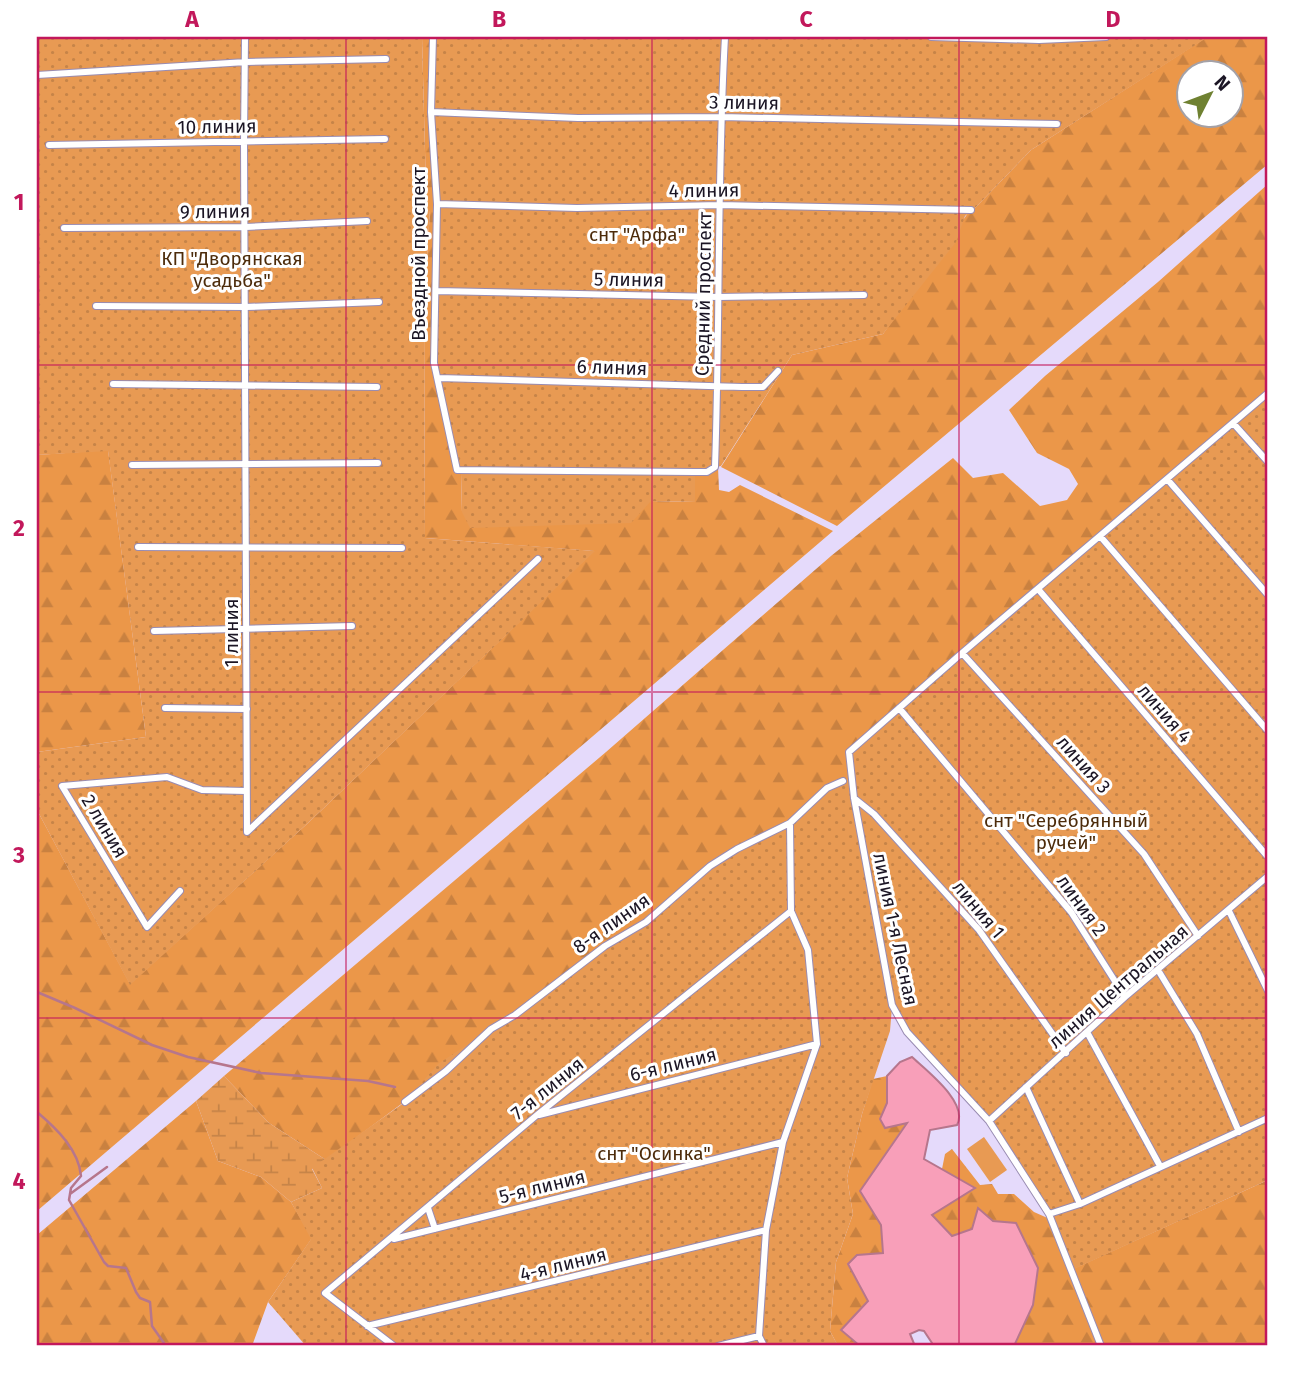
<svg xmlns="http://www.w3.org/2000/svg" width="1305" height="1383" viewBox="0 0 1305 1383" font-family="'Fira Sans',sans-serif">
<defs>
<pattern id="forest-firs" width="22" height="20" patternUnits="userSpaceOnUse" patternTransform="scale(1.75)"><rect width="22" height="20" fill="#eb9749"/><path d="M5 1l3.5 6h-7zM16 11l3.5 6h-7z" fill="#c98140"/></pattern>
<pattern id="wetland-marsh" width="20" height="14" patternUnits="userSpaceOnUse" patternTransform="scale(1.75)"><rect width="20" height="14" fill="#e89a53"/><path d="M1 5h8M5 5V1M11 12h8M15 12V8" fill="none" stroke="#c68448"/></pattern>
<pattern id="garden-dots" width="8" height="8" patternUnits="userSpaceOnUse" patternTransform="scale(1.75)"><rect width="8" height="8" fill="#e89a53"/><path d="M2 2h.1M6 6h.1" fill="none" stroke="#c68448" stroke-width="1.8" stroke-linecap="round"/></pattern>
</defs>
<rect width="100%" height="100%" fill="#e5dafb"/>
<path fill="#e89a53" d="M984 1137 1007 1170 990 1182 967 1149Z"/>
<path fill="url(#forest-firs)" fill-rule="evenodd" d="M422 37H433L461 474 462 512 651 501 695 502V472L718 467 719 490 729 492 740 485 833 531 37 1211V810L130 984 308 823 594 551 425 538 424 302 430 211 417 209V191L426 189Z
M1207 37H1268V164L837 526 721 467 792 355 883 334 968 213 975 208 1031 150ZM1190 74H1232V116H1190Z
M1268 184V393L852 776 790 823 646 922 326 1160 269 1123 224 1076 606 752 831 556 953 458 973 478 1003 473 1040 506 1067 500 1078 484 1069 469 1037 453 1009 410 1045 376 1158 282Z
M108 450 146 737 37 752V455Z
M887 1076 888 1103 907 1122 860 1191 881 1225 883 1254 857 1255 868 1301 841 1330 860 1346H838L830 1331 836 1262 853 1214 847 1178 862 1114 873 1079Z
M196 1101 218 1161 261 1177 291 1202 312 1238 268 1302 252 1346H37V1235Z
M952 1149 980 1185 992 1184 998 1194H1014L1034 1212 1052 1220 1073 1269 1268 1180V1346H1014L1033 1305 973 1229 952 1236 931 1214 975 1188 942 1169 945 1154Z"/>
<path fill="url(#wetland-marsh)" d="M224 1076 269 1123 326 1160 312 1169 322 1188 291 1202 261 1177 218 1161 196 1101Z"/>
<path fill="url(#garden-dots)" d="M37 37H422L426 190 417 191V209L430 210 424 302 425 538 595 551 308 823 130 985 37 810V752L146 737 108 451 37 455Z
M433 37H1208L1031 150 975 208 965 216 956 242 883 334 792 355 721 466 695 472V502L651 501 631 523 470 528 462 512 461 474 434 361 437 215 431 121Z
M1268 393V1180L1072 1270 1052 1220 989 1121 907 1032 892 1007 890 1031 862 1114 847 1178 853 1214 836 1262 830 1331 838 1346H306L268 1302 311 1239 291 1202 322 1188 312 1168 405 1102 438 1064 491 1029 605 946 646 922 710 866 790 823 827 788 852 777 849 752Z"/>
<path fill="#f89fb9" stroke="#b6768c" stroke-width="2" d="M912 1057C927 1071 969 1103 957 1125L930 1130 924 1159 975 1188 932 1215 952 1236 972 1229 978 1208 993 1221 1016 1223 1038 1268 1033 1305 1014 1346H934L924 1331 919 1330 910 1334 915 1346H860L841 1330 868 1301 848 1264 857 1255 883 1253 881 1225 860 1191 907 1123 885 1128 880 1119 887 1103V1076L900 1062Z"/>
<g fill="none" stroke-linecap="round" stroke-linejoin="round">
<path stroke="#b6768c" stroke-width="2.5" d="M37 992 75 1008 152 1045 188 1057 261 1073 368 1081 395 1087
M37 1112C56 1128 79 1150 81 1176L71 1188 69 1200 104 1262 108 1266 126 1268 136 1292 140 1298 150 1302 152 1326 166 1346
M70 1194 107 1167
M192 1346 195 1344 199 1346"/>
<g stroke="#998cb2" stroke-width="8">
<path id="minor" d="M245 37 244 141 247 832 538 559
M433 37 431 112 437 204 434 363 457 470 695 472H707L715 467C720 324 717 180 725 37
M931 37 1039 40 1106 37
M37 75 246 62 386 59
M431 112 578 118 721 117 1057 124
M49 145 385 139
M437 204 577 208 720 205 971 210
M64 228 246 227 367 221
M436 291 718 297 864 295
M96 306 246 307 379 302
M439 378 742 387H763L778 371
M113 384 377 387
M1233 423 1268 462
M132 465 378 463
M1167 479 1268 595
M1100 536 1268 731
M138 547 402 548
M1038 589 1268 857
M154 631 352 626
M962 653 1144 854 1198 936
M165 708 247 709
M899 708 1071 912 1125 997
M854 798 874 814 979 930 1066 1053
M180 891 147 927 62 786 167 777 202 790 246 791
M1229 911 1268 991
M1158 970 1197 1034 1239 1132
M1087 1032 1160 1166
M1026 1087 1080 1204
M405 1102 446 1071 491 1029 515 1015 605 946 646 922 710 866 737 849 790 823 827 788 843 781
M539 1115 817 1044
M989 1121 1125 997 1268 876
M428 1208 435 1229
M1049 1214 1080 1204 1268 1118
M394 1239 783 1142
M367 1326 766 1230
M394 1346 325 1293 537 1115 791 911
M718 1346 759 1336
M764 1346 759 1336 766 1230 783 1142 817 1044 808 950 791 911 790 823
M1101 1346 1049 1214 989 1121 907 1032 892 1005 854 798 849 752 962 653 1268 393"/>
</g>
<use href="#minor" stroke="#fff" stroke-width="6"/>
</g>
<path fill="none" stroke="#c2185b" stroke-width="2" stroke-opacity="0.55" d="M346 37V1346M652 37V1346M959 37V1346M37 365H1268M37 692H1268M37 1018H1268"/>
<g text-anchor="middle" stroke-width="6" stroke-linejoin="round" paint-order="stroke">
<g font-size="19" fill="#1b1524" stroke="#fff">
<text transform="translate(744 102) rotate(1)" y="7">3 линия</text>
<text transform="translate(217 126) rotate(-1)" y="7">10 линия</text>
<text transform="translate(704 190) rotate(-1)" y="7">4 линия</text>
<text transform="translate(215 211) rotate(-1)" y="7">9 линия</text>
<text transform="translate(418 254) rotate(-90)" y="7">Въездной проспект</text>
<text transform="translate(629 279) rotate(1)" y="7">5 линия</text>
<text transform="translate(703 294) rotate(-89)" y="7">Средний проспект</text>
<text transform="translate(612 367) rotate(2)" y="7">6 линия</text>
<text transform="translate(231 633) rotate(-90)" y="7">1 линия</text>
<text transform="translate(1165 713) rotate(49)" y="7">линия 4</text>
<text transform="translate(1084 764) rotate(48)" y="7">линия 3</text>
<text transform="translate(105 826) rotate(59)" y="7">2 линия</text>
<text transform="translate(1082 905) rotate(54)" y="7">линия 2</text>
<text transform="translate(979 909) rotate(50)" y="7">линия 1</text>
<text transform="translate(611 923) rotate(-35)" y="7">8-я линия</text>
<text transform="translate(896 929) rotate(78)" y="7">линия 1-я Лесная</text>
<text transform="translate(1118 986) rotate(-41)" y="7">линия Центральная</text>
<text transform="translate(673 1064) rotate(-14)" y="7">6-я линия</text>
<text transform="translate(547 1088) rotate(-39)" y="7">7-я линия</text>
<text transform="translate(542 1186) rotate(-14)" y="7">5-я линия</text>
<text transform="translate(563 1264) rotate(-14)" y="7">4-я линия</text>
</g>
<g font-size="19" fill="#4d2c0b" stroke="#fff">
<text x="637" y="241">снт "Арфа"</text>
<text x="232" y="265">КП "Дворянская<tspan x="232" dy="22">усадьба"</tspan></text>
<text x="1066" y="827">снт "Серебрянный<tspan x="1066" dy="22">ручей"</tspan></text>
<text x="654" y="1160">снт "Осинка"</text>
</g>
</g>
<rect width="1305" height="1383" fill="none" stroke="#ffffff" stroke-width="77"/>
<g transform="translate(1210 94) rotate(48)"><circle r="33" fill="#ffffff" stroke="#a4a1a7" stroke-width="2"/>
<path d="M0-5L12 26L0 18L-12 26Z" fill="#6f8131"/>
<text y="-10" font-size="19" font-weight="bold" text-anchor="middle" fill="#1b1524">N</text>
</g>
<rect x="38" y="38" width="1228" height="1306" fill="none" stroke="#c2185b" stroke-width="2.5"/>
<g font-size="23" text-anchor="middle" font-weight="bold" fill="#c2185b">
<text x="192" y="27">A</text>
<text x="499" y="27">B</text>
<text x="806" y="27">C</text>
<text x="1113" y="27">D</text>
<text x="19" y="210">1</text>
<text x="19" y="536">2</text>
<text x="19" y="863">3</text>
<text x="19" y="1189">4</text>
</g>
</svg>
